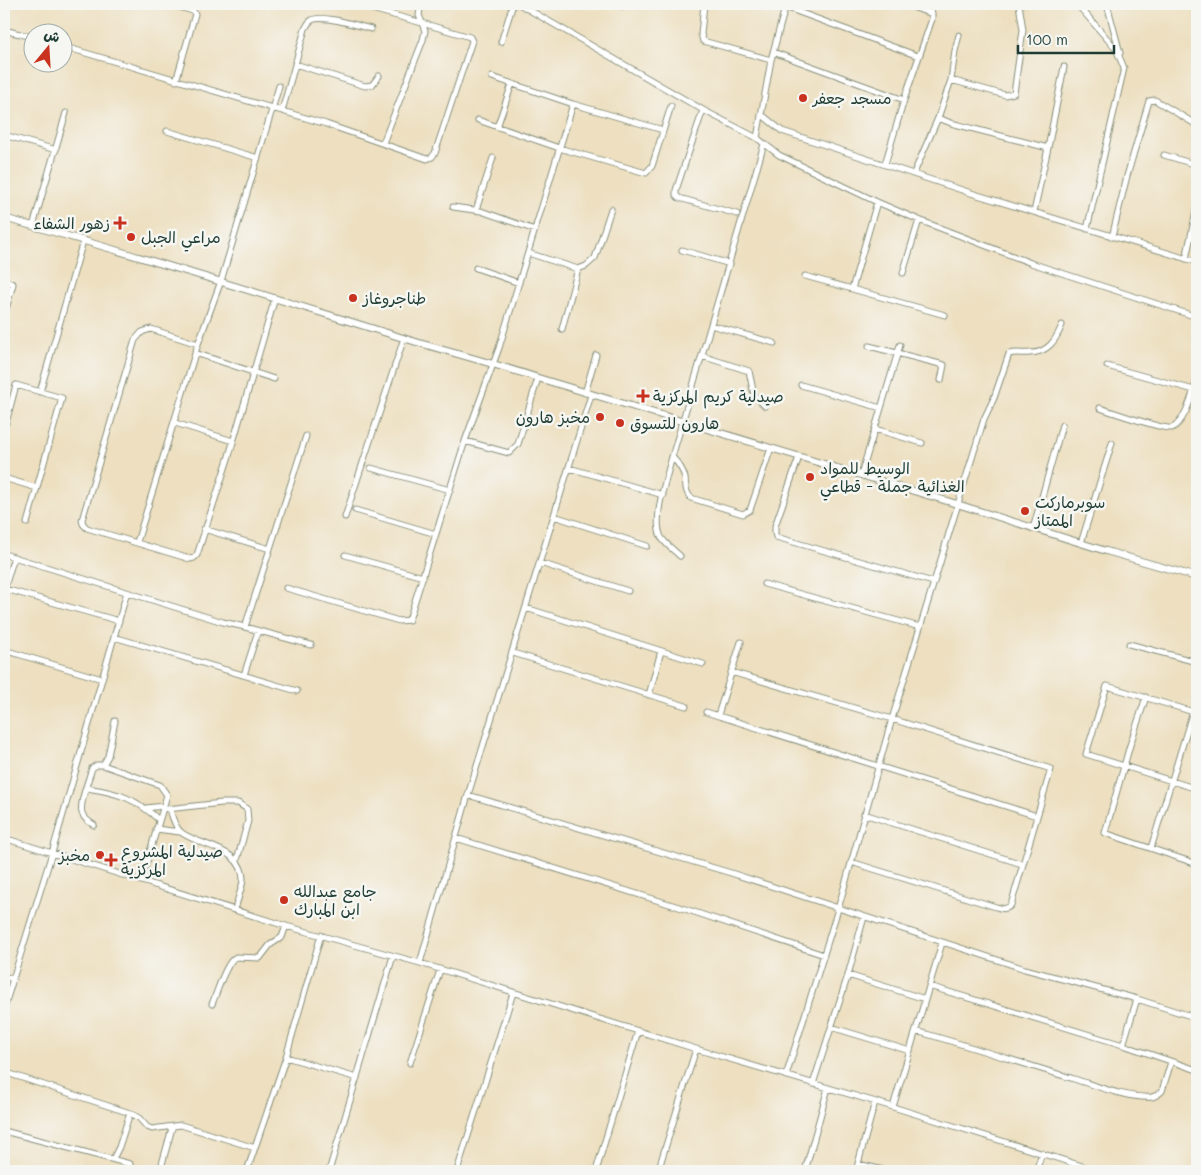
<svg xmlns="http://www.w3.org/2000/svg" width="1201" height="1175" viewBox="0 0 1201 1175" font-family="Mali,'Playpen Sans Arabic',sans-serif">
<rect width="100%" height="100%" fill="#f6f6f2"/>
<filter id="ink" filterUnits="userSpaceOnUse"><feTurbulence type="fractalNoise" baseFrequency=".02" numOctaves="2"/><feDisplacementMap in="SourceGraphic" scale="10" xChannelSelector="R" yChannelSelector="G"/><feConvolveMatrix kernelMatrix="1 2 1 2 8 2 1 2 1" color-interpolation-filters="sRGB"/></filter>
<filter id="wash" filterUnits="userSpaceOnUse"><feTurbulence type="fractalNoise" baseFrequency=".0096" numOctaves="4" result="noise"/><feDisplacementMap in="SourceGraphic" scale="20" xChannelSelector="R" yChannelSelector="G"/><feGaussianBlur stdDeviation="1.12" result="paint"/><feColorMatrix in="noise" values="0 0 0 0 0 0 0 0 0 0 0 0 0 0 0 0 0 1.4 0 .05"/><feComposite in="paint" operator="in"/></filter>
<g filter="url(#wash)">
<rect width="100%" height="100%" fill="#eddfbf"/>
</g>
<g filter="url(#ink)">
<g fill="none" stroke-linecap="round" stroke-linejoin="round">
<g stroke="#868e7a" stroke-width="7">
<path id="minor" d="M169 4 193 11 195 14 176 81
M354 4 422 23 425 31 423 40 383 143
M519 4 703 110 757 138
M619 4 623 6
M704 4 701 34 703 41 771 60
M786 4 771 60 757 138 779 155 877 202 919 220 1031 263 1197 317
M904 4 932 14V19L904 100
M930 4 932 14
M1077 4 1116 49 1124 68 1087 229
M1107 4 1120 53
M785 7 918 56
M4 30 32 37
M501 42 513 4
M62 46 326 124 427 159 432 157 435 153 472 41 470 37 422 23 419 15 421 4
M773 52 904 100 885 164
M295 64 365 86 372 85 379 76
M492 77 573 104 663 130
M951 80 955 51 959 35
M703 110 676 190V195L679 198 737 214
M282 111 305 29C307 26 308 22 312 20 323 14 359 26 371 29
M761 114 782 131 971 193 1197 262
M938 118 951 80 1005 95 1014 93 1023 30 1019 4
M478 120 559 148 646 173 652 166 671 106
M497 127 512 84
M167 131 258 158
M4 135 56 150
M1048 148 1064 67
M1164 155 1197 165
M914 173 938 118 951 123 1048 148 1034 212
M877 202 852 289 945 315
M453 207 481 211 535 230
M476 210 493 158
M33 226 66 113
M1112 237 1127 176 1149 101 1155 100 1197 125
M682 250 730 264
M528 253 578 269 586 266 595 258 611 209
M1186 259 1197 207
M476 268 519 283
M903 273 919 220
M805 276 852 289
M4 280 13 284 4 316
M711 325 774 343
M562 329 578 269
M198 344 151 329 142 332 135 340 82 520 83 524 87 528 190 559 194 558 197 555 229 456 275 298
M869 346 944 365 941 380
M195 353 274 379
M702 356 749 371 754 395 765 406
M1107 366 1194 390
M801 385 881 408
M40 392 83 241
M585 393 596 355
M1100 408C1112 412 1164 430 1172 428 1185 423 1193 392 1197 380
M175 423 233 441
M875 429 922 443
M4 430 16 385 62 398 27 523
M465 441 509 453 518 444 538 378
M672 457C678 463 683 469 685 478 686 486 685 492 691 498L743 514 750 510 771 448
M799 457 775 526V533L776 537 933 582
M371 468 450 490
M569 468 663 495
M861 475 900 345
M4 478 37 488
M355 510 436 534
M554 516 647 546
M345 517 404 338
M204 529 270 549
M1033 529 1062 425
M137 542 198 344 221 281 279 86
M1081 543 1112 443
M4 554 223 622 245 627 306 436
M345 555 423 577
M680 556C674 550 665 544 661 537 652 518 667 476 672 457L764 144
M540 563 628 591
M764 584 920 627
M286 588 399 621 409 620 465 441 499 348 573 104
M5 589 119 621
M4 590 14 557
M526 608 703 664
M245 627 311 645
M114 637 297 691
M1129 644 1197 662
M4 650 102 679
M513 653 686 706
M731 672 892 719 1051 769 1011 905C1006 910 1003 909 996 907L851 862
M244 675 258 631
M649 695 661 651
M1146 697 1130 745 1105 833 1197 864
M706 712 1037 816
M1197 713 1107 686 1086 754 1197 789
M718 715 741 642
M103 765 160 785 167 795 141 881
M87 788C119 793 135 798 159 820
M468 795 731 873 1025 969 1137 999 1197 1018
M146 808 164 806
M167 809 222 803H238L247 809 248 821 237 860
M170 809C172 817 175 828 182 833 202 847 243 848 243 880 242 889 237 900 235 910
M864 814 1022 864
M94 825C89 822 84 819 82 813 79 803 89 779 92 768L97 765H103L108 756 115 721
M156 829 180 832
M4 838 286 926 420 963 696 1049 893 1107 1098 1171
M456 838 679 907 824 955
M1151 848 1193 711
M1195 863 1197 855
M420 963 468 795 591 395
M848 975 925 999
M4 976 12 979
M929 986 1123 1045 1197 1070
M212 1004C217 993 226 961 236 957L260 958 270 945 282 937 286 926
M4 1008 52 853 127 592
M831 1027 910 1051
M916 1031C969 1046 1021 1063 1074 1079 1097 1086 1129 1099 1152 1097 1157 1096 1159 1094 1162 1091L1171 1062
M1123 1045 1137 999
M286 1057 357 1078
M410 1063 440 970
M4 1072 130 1113 139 1118 147 1127 152 1129 181 1125 255 1148
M786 1076 838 909 892 719 984 419 994 398 1009 354C1016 352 1023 354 1030 353 1048 353 1056 340 1062 325
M813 1084 848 975 864 917
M893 1107 942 943
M4 1131 130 1164
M113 1159 119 1147 130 1113
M858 1164 887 1171
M167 1171 162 1168V1164L172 1128
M247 1171 286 1057 321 935
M329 1171 393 956
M457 1171 513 993
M596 1171 638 1031
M658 1171 696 1049
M805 1171 828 1088
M856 1171 875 1102
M1036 1171 1042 1153"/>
</g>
<g stroke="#868e7a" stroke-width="8">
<path id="tertiary" d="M4 218C138 255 270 297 403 338 448 352 493 363 538 378L957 504 1106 551 1197 577"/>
</g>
<use href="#minor" stroke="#fff" stroke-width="5"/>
<use href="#tertiary" stroke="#fff" stroke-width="6"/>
</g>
</g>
<g fill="#c8321e" stroke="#f6f6f2" stroke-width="2">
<circle cx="803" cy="98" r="5"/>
<path d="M117.5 215.5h5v5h5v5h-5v5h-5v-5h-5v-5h5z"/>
<circle cx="131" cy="237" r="5"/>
<circle cx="353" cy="298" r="5"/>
<path d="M640.5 388.5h5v5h5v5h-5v5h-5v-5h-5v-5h5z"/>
<circle cx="600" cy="417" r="5"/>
<circle cx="620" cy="423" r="5"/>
<circle cx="810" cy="477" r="5"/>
<circle cx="1025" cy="511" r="5"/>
<circle cx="100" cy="855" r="5"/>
<path d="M108.5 852.5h5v5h5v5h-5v5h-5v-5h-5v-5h5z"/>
<circle cx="284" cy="900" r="5"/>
</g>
<g text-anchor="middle" stroke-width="5" stroke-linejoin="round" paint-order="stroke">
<g font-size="16" fill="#1f3d34" stroke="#f6f6f2" text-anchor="start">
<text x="813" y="104">مسجد جعفر</text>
<text x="110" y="229" text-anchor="end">زهور الشفاء</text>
<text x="141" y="243">مراعي الجبل</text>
<text x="363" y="304">طناجروغاز</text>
<text x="653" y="402">صيدلية كريم المركزية</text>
<text x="590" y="423" text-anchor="end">مخبز هارون</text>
<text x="630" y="429">هارون للتسوق</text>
<text x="820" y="474">الوسيط للمواد<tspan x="820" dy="18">الغذائية جملة - قطاعي</tspan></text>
<text x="1035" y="508">سوبرماركت<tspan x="1035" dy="18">الممتاز</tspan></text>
<text x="121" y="857">صيدلية المشروع<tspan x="121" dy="18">المركزية</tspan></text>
<text x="90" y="861" text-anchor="end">مخبز</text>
<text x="294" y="897">جامع عبدالله<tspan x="294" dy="18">ابن المبارك</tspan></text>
</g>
</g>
<rect width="1201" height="1175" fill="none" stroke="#f6f6f2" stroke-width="20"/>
<g transform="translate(48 48) rotate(18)"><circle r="24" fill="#f6f6f2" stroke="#a0aca6"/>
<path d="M0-4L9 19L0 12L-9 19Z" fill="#c8321e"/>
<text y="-8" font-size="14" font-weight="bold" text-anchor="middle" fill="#1f3d34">ش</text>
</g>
<path d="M1018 45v8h96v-8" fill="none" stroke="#1f3d34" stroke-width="2.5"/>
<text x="1026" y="45" font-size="15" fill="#1f3d34" stroke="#f6f6f2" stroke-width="4" paint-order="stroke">100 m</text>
</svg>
